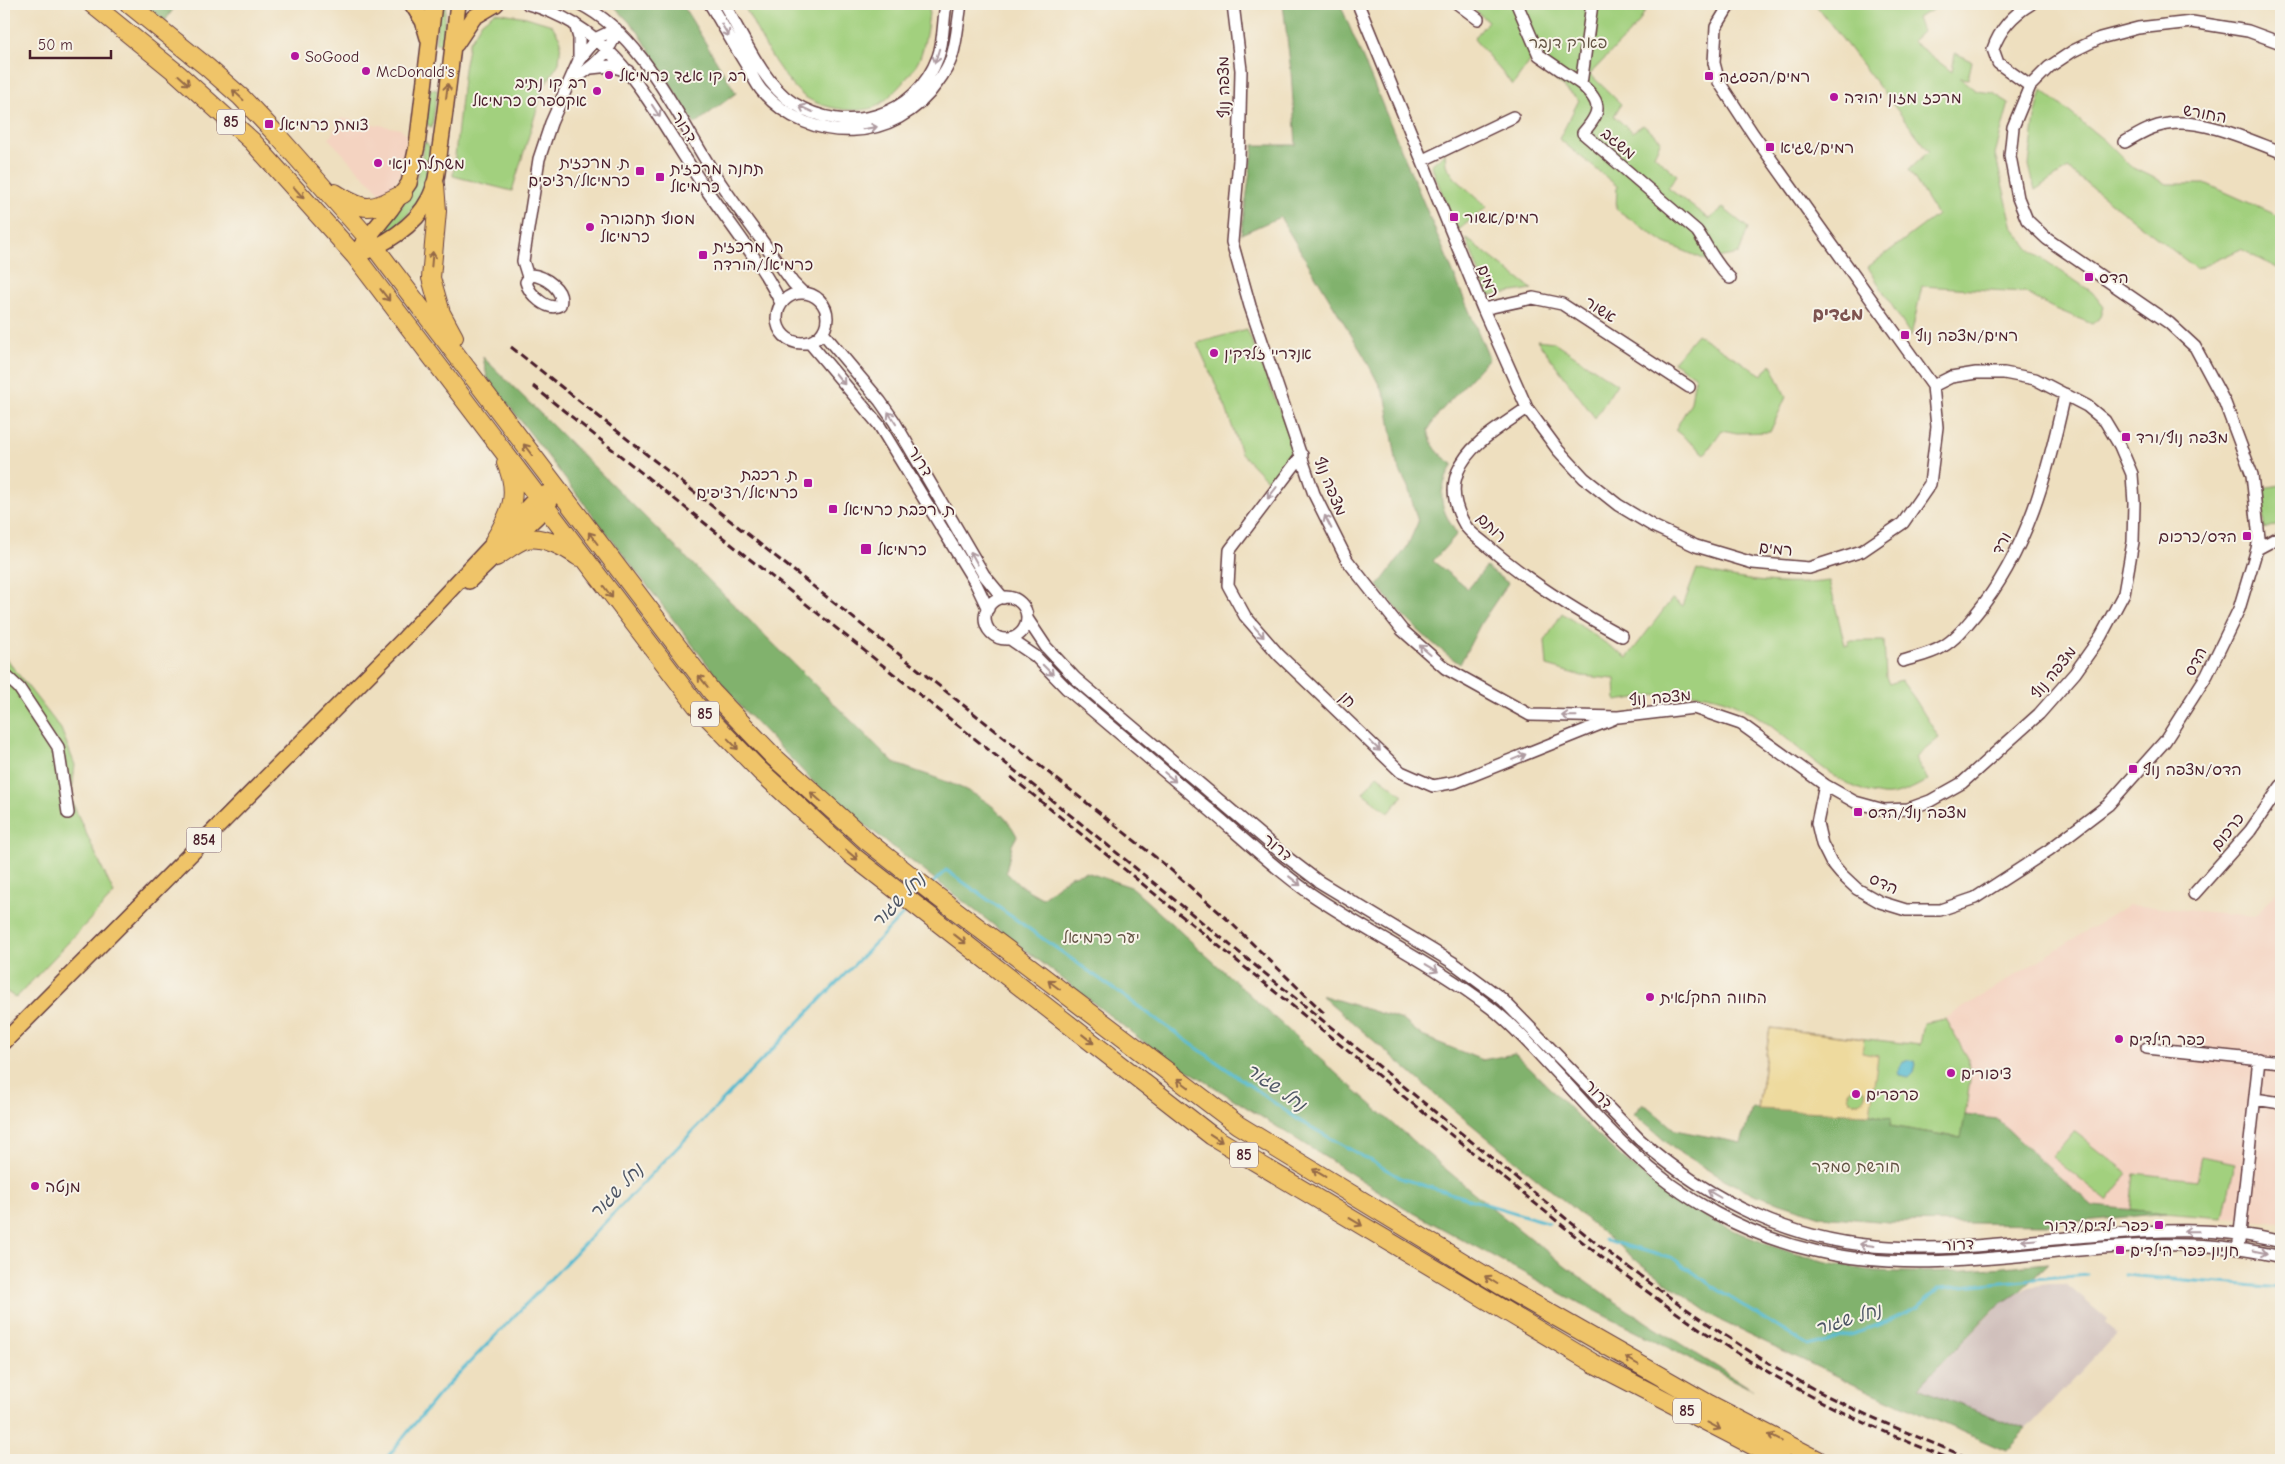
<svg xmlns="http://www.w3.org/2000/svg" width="2285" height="1464" viewBox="0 0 2285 1464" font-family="'Comic Neue','Playpen Sans Hebrew',sans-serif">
<rect width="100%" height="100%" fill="#f7f3e8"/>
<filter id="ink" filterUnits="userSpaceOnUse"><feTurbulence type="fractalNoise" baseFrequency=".02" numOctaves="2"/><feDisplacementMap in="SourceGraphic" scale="10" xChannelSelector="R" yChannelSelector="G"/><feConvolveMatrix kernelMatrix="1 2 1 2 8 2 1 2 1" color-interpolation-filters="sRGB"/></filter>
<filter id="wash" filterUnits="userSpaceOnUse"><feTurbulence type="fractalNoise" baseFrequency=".0096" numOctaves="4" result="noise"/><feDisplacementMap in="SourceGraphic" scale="20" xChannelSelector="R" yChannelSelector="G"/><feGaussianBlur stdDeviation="1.12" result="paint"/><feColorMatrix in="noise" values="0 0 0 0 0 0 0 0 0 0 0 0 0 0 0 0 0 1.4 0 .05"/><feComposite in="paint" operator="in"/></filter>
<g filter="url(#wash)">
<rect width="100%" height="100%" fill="#eedfbf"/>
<path fill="#f4d3c1" d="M341 118 401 129 406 134V153L401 173 393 187 383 196 329 139Z
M2281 886V1223L2093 1206 2041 1161 1997 1119 1965 1115 1970 1080 1968 1058 1945 1019 2128 905 2256 916Z"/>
<path fill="#d0c0bc" d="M2048 1284H2066L2108 1320 2106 1323 2117 1333 2026 1430 1917 1388 2003 1301 2029 1287Z"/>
<path fill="#a2d07e" stroke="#767854" d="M743 4H930C928 21 926 43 919 60 912 74 892 96 879 105 860 116 816 108 800 93 774 68 760 35 743 4Z
M1467 4H1641L1646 9 1638 24 1590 74 1621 104 1614 116 1632 132 1643 125 1661 140 1654 155 1677 175 1668 188 1709 219 1723 208 1748 228 1739 254 1706 260 1665 243 1616 209 1617 186 1559 139 1579 100 1531 60 1513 85 1474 39 1488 21Z
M1815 4H1944L1917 18 1922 32 1912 41 1952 72 1955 53 1972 61 1968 79 1960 78 1976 91 1993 93 2009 103 1995 154 2013 228 2031 251 2092 292 2104 307 2101 317 2092 324 2051 307 2024 292 1922 286 1911 336 1868 267 1937 215 1909 170 1929 151Z
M440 5 446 6 442 44 435 43Z
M495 12 526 17 552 25 561 40 559 63 544 86 512 191 453 176 464 69 469 43 482 22Z
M430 89 437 90 432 128 426 123Z
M2042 90 2105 141 2130 166 2167 184H2207L2281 217V270L2241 249 2197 269 2068 169 2035 190 2029 165 2035 117Z
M426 142 430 147C426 191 421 207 385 235L379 228C412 198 417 187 424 143Z
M1445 153 1446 165 1455 178 1487 207 1457 231 1431 165Z
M1466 238 1532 289 1488 296Z
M1247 329 1297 453 1268 481 1241 453 1226 408 1197 343Z
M1697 334 1762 375 1771 364 1786 397 1770 432 1737 433 1722 430 1705 454 1675 430 1691 402 1695 376 1673 362Z
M1537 340 1554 342 1617 384 1595 418Z
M2281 485V523L2264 529 2262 488Z
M1697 569C1742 581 1784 587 1829 581L1845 645H1849L1848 641H1884L1886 677 1889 684 1901 680 1915 699 1939 738 1915 758 1928 780C1915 787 1898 797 1882 795 1821 787 1781 717 1722 699 1687 688 1651 696 1616 701L1615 679 1582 676 1547 666 1545 641 1562 613 1627 658 1672 599 1683 606Z
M4 656 61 729 75 765 71 800 114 894 16 998 4 990Z
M1377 775 1403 795 1389 813 1363 793Z
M1945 1019 1968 1058 1970 1080 1962 1138 1889 1126 1890 1118 1870 1114 1758 1109 1770 1028 1920 1045 1924 1023Z
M2074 1131 2128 1174 2107 1201 2052 1157Z
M2202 1156 2235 1163 2223 1218 2130 1210 2134 1173 2197 1180Z"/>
<path fill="#81b26d" stroke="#66684c" d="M144 4H174L176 5 165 21Z
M612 4H682L736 93 695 124 637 30Z
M1283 4H1340L1489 358 1439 413 1428 430C1431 446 1439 455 1453 464 1437 494 1438 505 1457 534L1433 561 1468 589 1486 567 1508 583 1481 623 1460 664C1427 641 1403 617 1378 586L1407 547 1418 522 1408 487 1397 465 1386 398 1364 356 1280 217 1241 234 1254 145H1296L1291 72Z
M483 357 894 763C937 780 994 790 1017 836L1012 845 1006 872 1019 885 1042 898 1070 876 1086 872 1131 887C1280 1021 1426 1162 1587 1282 1640 1320 1698 1354 1753 1390L1583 1305 1410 1211 1145 1043 824 793 738 704 487 377Z
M1321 995 1403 1020 1422 1036 1482 1060 1515 1054C1558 1095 1599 1141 1647 1178 1701 1221 1774 1252 1842 1265 1852 1267 1864 1270 1875 1271 1933 1275 1991 1268 2049 1263L2020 1291 1995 1308 1918 1387 2026 1430 2006 1451 1855 1385 1721 1321 1642 1265 1449 1106Z
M1643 1103 1675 1130 1741 1143 1752 1108 1870 1114 1891 1118 1890 1126 1961 1138 1965 1115 1997 1119 2041 1161 2093 1206 2167 1213 2053 1224 1889 1222 1821 1216 1756 1195 1716 1175 1673 1148 1634 1114Z"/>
<path fill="#eeda9e" stroke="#9c7c64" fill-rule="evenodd" d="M1770 1028 1864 1039 1862 1053 1878 1056 1870 1114 1758 1109ZM1857 1086 1864 1090 1865 1095 1863 1100 1856 1103 1850 1101 1848 1095 1849 1090Z"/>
<path fill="#52bad0" stroke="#4e6c7e" d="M1908 1060 1914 1061 1916 1064 1914 1072 1909 1077 1899 1075 1898 1072 1902 1063Z"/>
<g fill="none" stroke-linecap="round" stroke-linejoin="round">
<path stroke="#52bad0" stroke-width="3" d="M931 885 946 870 1300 1121 1403 1179 1549 1223
M1605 1240 1674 1259 1726 1295 1808 1346 1854 1334 1891 1320 1918 1307 1940 1288 2087 1274
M2125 1275 2281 1288
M385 1460 439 1394 909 908"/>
</g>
</g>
<g filter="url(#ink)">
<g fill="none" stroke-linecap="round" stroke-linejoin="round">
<g stroke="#633c41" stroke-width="14">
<path id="minor" d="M528 4C620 29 652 111 701 182 728 222 759 259 781 303
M580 4C644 36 679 120 717 178 741 214 768 248 793 283L803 293
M710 4C722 24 734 45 747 66 752 74 756 85 763 92 811 146 896 143 937 83 943 75 949 65 952 56 957 40 958 21 961 4
M724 4C742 34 763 84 793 103 847 137 916 117 938 57 944 41 943 20 946 4
M1233 4 1241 70 1239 160 1232 242 1250 306 1314 494 1347 560 1402 630 1445 668 1530 715 1618 717 1694 708 1741 724 1825 785 1855 802 1884 810 1908 809 1930 801 1962 783 2039 714 2075 673 2101 636 2124 593 2133 542 2134 503 2132 474 2120 446 2105 421 2087 406 2035 379 2004 373H1976L1951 377 1933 386
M1358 4 1483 309 1527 408 1558 450 1584 478 1618 505 1653 526 1696 546 1753 563 1809 568 1862 551 1903 523 1930 484 1937 427 1933 386 1753 134 1719 82 1714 63 1716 27 1730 4
M1458 4 1478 19
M1517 4 1539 55 1581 84
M1592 4 1581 84C1603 104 1601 112 1583 133L1697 231C1708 247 1716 266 1730 278
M575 24 579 38V60
M591 68 610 66 628 71
M570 82C588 70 613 53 616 29
M2030 86 1998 63 1993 49C2000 29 2014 14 2031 4
M2125 142C2139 134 2152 126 2168 124 2203 118 2249 140 2281 152
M1423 160 1513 117
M531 275C544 276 565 289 560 305 547 312 529 294 526 282Z
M528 277 523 261 539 159 551 123 579 60 597 38 616 29
M777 318a25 25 0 1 1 50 0a25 25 0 1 1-50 0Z
M1483 309 1533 298 1562 304 1689 387
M823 333 880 401 894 421 984 575 1003 598
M809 342 879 425 976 584 988 609
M1527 408C1504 425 1469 443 1458 471 1450 490 1455 508 1465 525 1469 532 1478 538 1484 543 1526 580 1574 610 1622 636
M1302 455 1230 550 1228 585 1245 616 1279 655 1401 772 1433 786 1456 782 1613 719
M2257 549 2281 536
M985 618a21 21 0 1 1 42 0a21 21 0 1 1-42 0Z
M1028 620 1046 647 1075 678 1284 855 1318 881 1452 962 1502 999 1639 1139C1710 1202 1795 1243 1890 1247 1956 1251 2024 1241 2090 1236 2154 1230 2219 1226 2281 1242
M1010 639 1035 656 1066 688C1117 731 1167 774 1218 817 1248 843 1278 871 1311 894 1370 934 1434 964 1491 1008 1518 1029 1542 1058 1566 1083 1587 1106 1607 1129 1630 1150 1680 1199 1747 1236 1815 1251 1969 1287 2128 1218 2281 1257
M1903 661C1915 657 1931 654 1942 647 1955 640 1966 626 1975 615 2027 553 2048 472 2065 394
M4 674 19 688 58 747 68 813
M1825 785 1817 823 1822 844 1831 862 1841 874 1857 889 1880 902 1906 910H1940L1975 898 2049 850 2108 805 2165 741 2207 675 2239 609 2257 549 2259 538 2252 475 2225 403 2195 347 2169 323 2047 239 2027 220 2018 198 2010 156 2013 127 2030 86 2049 67 2073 51 2100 38 2138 28 2192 22 2248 31 2281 43
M2194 894 2250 831 2281 786
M2147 1048 2281 1062
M2255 1099 2281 1103
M2239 1242 2259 1059"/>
</g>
<g stroke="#633c41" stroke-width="18">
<path id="major" d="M412 4 423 21 428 38
M456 44 474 17 496 4
M361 246 391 209 409 183 417 146 434 4
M355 256C382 246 415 227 429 199 437 184 438 165 440 148 447 100 452 52 458 4
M469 581 546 508 552 498
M4 1042 405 638 537 497 557 489"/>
</g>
<g stroke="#633c41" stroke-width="20">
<path id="highway" d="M92 4 178 74 252 141 355 256 696 705 760 771 854 857 1212 1136 1593 1363 1781 1460
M129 4 207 67 241 97 277 135 367 237 712 692 774 757 867 841 934 894 1238 1125 1502 1286 1709 1404 1818 1460
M435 185 437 211 431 278 441 313 454 337
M335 193C366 213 371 210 403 194
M494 541C511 513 520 494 506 463
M496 557C505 552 517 541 527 539 544 536 566 548 579 557"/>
</g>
<use href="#minor" stroke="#fff" stroke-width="11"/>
<use href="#major" stroke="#efc469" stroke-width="15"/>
<use href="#highway" stroke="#efc469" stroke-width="18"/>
<path stroke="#4a1f2b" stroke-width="3" stroke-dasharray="8 4" stroke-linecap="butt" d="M511 347 1164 864 1228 920 1324 1013
M533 386 1079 822 1601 1247C1670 1298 1738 1348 1814 1389 1865 1416 1920 1438 1974 1460
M1011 777 1590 1248C1660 1303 1732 1354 1811 1396 1857 1421 1905 1441 1953 1460"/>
</g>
<defs><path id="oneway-shaft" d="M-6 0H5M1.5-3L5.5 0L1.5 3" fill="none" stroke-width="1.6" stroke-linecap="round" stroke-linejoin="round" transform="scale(1.25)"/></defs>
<g stroke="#ae9aa0">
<use href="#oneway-shaft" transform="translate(725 30) rotate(59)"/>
<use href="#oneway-shaft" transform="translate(937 56) rotate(107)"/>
<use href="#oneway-shaft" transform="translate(806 109) rotate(-156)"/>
<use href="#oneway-shaft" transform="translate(656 111) rotate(57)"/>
<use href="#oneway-shaft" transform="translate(870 128) rotate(-10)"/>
<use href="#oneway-shaft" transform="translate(840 379) rotate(50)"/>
<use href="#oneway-shaft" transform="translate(892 418) rotate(-123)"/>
<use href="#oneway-shaft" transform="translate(1272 493) rotate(128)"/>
<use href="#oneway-shaft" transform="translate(1328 522) rotate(-117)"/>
<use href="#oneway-shaft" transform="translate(974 558) rotate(-119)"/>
<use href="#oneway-shaft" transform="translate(1259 632) rotate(48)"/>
<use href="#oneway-shaft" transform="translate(1425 650) rotate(-139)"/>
<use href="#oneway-shaft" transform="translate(1048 670) rotate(45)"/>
<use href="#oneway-shaft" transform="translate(1569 716) rotate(-179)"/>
<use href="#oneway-shaft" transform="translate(1375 746) rotate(44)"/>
<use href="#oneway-shaft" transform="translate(1519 757) rotate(-22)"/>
<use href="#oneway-shaft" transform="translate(1170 777) rotate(40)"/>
<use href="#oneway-shaft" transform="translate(1295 881) rotate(38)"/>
<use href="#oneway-shaft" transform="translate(1432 968) rotate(31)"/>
<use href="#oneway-shaft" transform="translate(1714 1194) rotate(-150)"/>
<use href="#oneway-shaft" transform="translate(2191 1231) rotate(-179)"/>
<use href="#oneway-shaft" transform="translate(2029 1240) rotate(176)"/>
<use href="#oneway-shaft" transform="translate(1867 1245) rotate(-173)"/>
<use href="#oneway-shaft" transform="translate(2260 1252) rotate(12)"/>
</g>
<g stroke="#946947">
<use href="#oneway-shaft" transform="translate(184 80) rotate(42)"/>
<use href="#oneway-shaft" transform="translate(447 91) rotate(-83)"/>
<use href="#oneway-shaft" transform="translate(238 95) rotate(-137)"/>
<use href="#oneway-shaft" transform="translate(299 193) rotate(49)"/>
<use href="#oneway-shaft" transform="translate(432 259) rotate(-85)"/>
<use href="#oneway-shaft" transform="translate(385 295) rotate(52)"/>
<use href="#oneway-shaft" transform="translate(528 450) rotate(-127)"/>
<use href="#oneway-shaft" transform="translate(593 538) rotate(-127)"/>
<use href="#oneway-shaft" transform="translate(608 592) rotate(53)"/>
<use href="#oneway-shaft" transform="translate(703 681) rotate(-129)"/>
<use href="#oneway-shaft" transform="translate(733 744) rotate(46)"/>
<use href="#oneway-shaft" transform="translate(816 797) rotate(-138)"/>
<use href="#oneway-shaft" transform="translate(852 855) rotate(40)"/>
<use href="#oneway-shaft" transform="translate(960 939) rotate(38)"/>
<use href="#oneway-shaft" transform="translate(1054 985) rotate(-143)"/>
<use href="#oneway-shaft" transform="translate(1088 1039) rotate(38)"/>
<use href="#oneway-shaft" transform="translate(1183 1083) rotate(-143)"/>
<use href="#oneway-shaft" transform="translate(1216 1138) rotate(33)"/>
<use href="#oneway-shaft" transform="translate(1319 1173) rotate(-149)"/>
<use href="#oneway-shaft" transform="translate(1356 1222) rotate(31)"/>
<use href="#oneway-shaft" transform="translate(1491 1280) rotate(-148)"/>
<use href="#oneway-shaft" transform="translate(1632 1361) rotate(-150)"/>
<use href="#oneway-shaft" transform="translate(1714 1426) rotate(28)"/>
<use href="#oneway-shaft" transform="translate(1775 1438) rotate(-153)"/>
</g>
</g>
<g fill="#b5179e" stroke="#f7f3e8" stroke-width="2">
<circle cx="295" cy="56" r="5"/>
<circle cx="366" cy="71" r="5"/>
<circle cx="609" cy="75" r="5"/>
<rect x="1704" y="71" width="10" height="10" rx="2.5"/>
<circle cx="597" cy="91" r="5"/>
<circle cx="1834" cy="97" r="5"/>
<rect x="264" y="119" width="10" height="10" rx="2.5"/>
<rect x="1765" y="142" width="10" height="10" rx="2.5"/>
<circle cx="378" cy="163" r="5"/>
<rect x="635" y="166" width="10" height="10" rx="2.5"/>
<rect x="655" y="172" width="10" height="10" rx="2.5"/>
<rect x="1449" y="212" width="10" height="10" rx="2.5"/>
<circle cx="590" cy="227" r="5"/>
<rect x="698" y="250" width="10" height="10" rx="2.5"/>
<rect x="2084" y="272" width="10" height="10" rx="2.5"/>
<rect x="1900" y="330" width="10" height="10" rx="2.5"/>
<circle cx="1214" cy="353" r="5"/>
<rect x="2121" y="432" width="10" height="10" rx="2.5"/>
<rect x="803" y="478" width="10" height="10" rx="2.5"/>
<rect x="828" y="504" width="10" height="10" rx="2.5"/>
<rect x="2242" y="531" width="10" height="10" rx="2.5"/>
<rect x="860" y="543" width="12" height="12" rx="2.5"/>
<rect x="2128" y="764" width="10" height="10" rx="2.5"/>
<rect x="1853" y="807" width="10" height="10" rx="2.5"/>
<circle cx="1650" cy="997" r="5"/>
<circle cx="2119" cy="1039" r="5"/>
<circle cx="1951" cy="1073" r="5"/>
<circle cx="1856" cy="1094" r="5"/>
<circle cx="35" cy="1186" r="5"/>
<rect x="2154" y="1220" width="10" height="10" rx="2.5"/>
<rect x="2115" y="1245" width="10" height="10" rx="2.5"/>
</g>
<g text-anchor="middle" stroke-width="4" stroke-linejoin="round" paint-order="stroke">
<g fill="#f7f3e8" stroke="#7e5f64" stroke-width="1">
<rect x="217" y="109.5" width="28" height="25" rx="4"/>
<rect x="691" y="701.5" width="28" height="25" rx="4"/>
<rect x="186.5" y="827.5" width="35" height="25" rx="4"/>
<rect x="1230" y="1142.5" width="28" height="25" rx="4"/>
<rect x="1673" y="1398.5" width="28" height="25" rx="4"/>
</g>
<g font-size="15" font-weight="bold" fill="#4a1f2b">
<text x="231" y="127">85</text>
<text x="705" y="719">85</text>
<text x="204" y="845">854</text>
<text x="1244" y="1160">85</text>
<text x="1687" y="1416">85</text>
</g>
<g font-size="16" fill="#645444" stroke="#f7f3e8">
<text x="1568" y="48">פארק דנבר</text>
<text x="1101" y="943">יער כרמיאל</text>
<text x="1856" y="1172">חורשת סמדר</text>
</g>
<g font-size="16" fill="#4a1f2b" stroke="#f7f3e8" text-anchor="start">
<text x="305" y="62">SoGood</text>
<text x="376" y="77">McDonald's</text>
<text x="619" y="81">רב קו אגד כרמיאל</text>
<text x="1719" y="82">רמים/הפסגה</text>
<text x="587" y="88" text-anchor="end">רב קו נתיב<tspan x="587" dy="18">אקספרס כרמיאל</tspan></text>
<text x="1844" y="103">מרכז מזון יהודה</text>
<text x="279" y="130">צומת כרמיאל</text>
<text x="1780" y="153">רמים/שגיא</text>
<text x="630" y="168" text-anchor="end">ת. מרכזית<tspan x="630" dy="18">כרמיאל/רציפים</tspan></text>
<text x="388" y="169">משתלת ינאי</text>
<text x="670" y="174">תחנה מרכזית<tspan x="670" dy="18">כרמיאל</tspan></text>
<text x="1464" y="223">רמים/אשור</text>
<text x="600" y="224">מסוף תחבורה<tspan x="600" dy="18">כרמיאל</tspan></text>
<text x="713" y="252">ת. מרכזית<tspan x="713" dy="18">כרמיאל/הורדה</tspan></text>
<text x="2099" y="283">הדס</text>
<text x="1915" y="341">רמים/מצפה נוף</text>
<text x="1224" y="359">אנדריי זלדקין</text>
<text x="2136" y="443">מצפה נוף/ורד</text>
<text x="798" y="480" text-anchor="end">ת. רכבת<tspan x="798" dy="18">כרמיאל/רציפים</tspan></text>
<text x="843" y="515">ת. רכבת כרמיאל</text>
<text x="2237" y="542" text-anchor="end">הדס/כרכום</text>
<text x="877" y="555">כרמיאל</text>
<text x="2143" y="775">הדס/מצפה נוף</text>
<text x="1868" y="818">מצפה נוף/הדס</text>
<text x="1660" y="1003">החווה החקלאית</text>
<text x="2129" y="1045">כפר הילדים</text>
<text x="1961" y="1079">ציפורים</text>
<text x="1866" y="1100">פרפרים</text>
<text x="45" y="1192">מנטה</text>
<text x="2149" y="1231" text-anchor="end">כפר ילדים/דרור</text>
<text x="2130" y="1256">חניון כפר הילדים</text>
</g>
<g font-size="16" fill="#4a1f2b" stroke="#f7f3e8">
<text transform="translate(1223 87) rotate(-91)" y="6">מצפה נוף</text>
<text transform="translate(2205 113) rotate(10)" y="6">החורש</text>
<text transform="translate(685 127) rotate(58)" y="6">דרור</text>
<text transform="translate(1619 143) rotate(40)" y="6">משגב</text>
<text transform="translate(1489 281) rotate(68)" y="6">רמים</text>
<text transform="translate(1601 309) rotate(33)" y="6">אשור</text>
<text transform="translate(921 461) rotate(58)" y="6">דרור</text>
<text transform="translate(1331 486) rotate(68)" y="6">מצפה נוף</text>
<text transform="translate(1492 527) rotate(44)" y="6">רותם</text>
<text transform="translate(2001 543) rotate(-62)" y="6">ורד</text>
<text transform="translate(1776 548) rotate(6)" y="6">רמים</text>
<text transform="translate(2195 661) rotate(-62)" y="6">הדס</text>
<text transform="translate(2053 672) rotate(-51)" y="6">מצפה נוף</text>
<text transform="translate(1660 697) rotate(-5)" y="6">מצפה נוף</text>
<text transform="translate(1348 699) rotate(44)" y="6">חן</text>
<text transform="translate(2227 831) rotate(-51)" y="6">כרכום</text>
<text transform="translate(1278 847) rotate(40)" y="6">דרור</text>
<text transform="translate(1884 883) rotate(25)" y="6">הדס</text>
<text transform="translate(1599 1094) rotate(47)" y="6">דרור</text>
<text transform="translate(1958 1244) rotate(-3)" y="6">דרור</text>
</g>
<g font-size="18" font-weight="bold" fill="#7e534f" stroke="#f7f3e8">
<text x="1838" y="320">מגדים</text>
</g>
<g font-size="18" font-style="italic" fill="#4d5565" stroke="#f7f3e8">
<text transform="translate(898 900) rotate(-46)" y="6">נחל שגור</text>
<text transform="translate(1276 1087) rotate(35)" y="6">נחל שגור</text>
<text transform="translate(616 1191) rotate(-46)" y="6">נחל שגור</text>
<text transform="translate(1848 1319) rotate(-17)" y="6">נחל שגור</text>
</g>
</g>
<rect width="2285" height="1464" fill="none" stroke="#f7f3e8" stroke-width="20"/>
<path d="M30 50v8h81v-8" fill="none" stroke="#4a1f2b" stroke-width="2.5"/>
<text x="38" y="50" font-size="15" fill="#4a1f2b" stroke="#f7f3e8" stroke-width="4" paint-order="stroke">50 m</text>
</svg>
